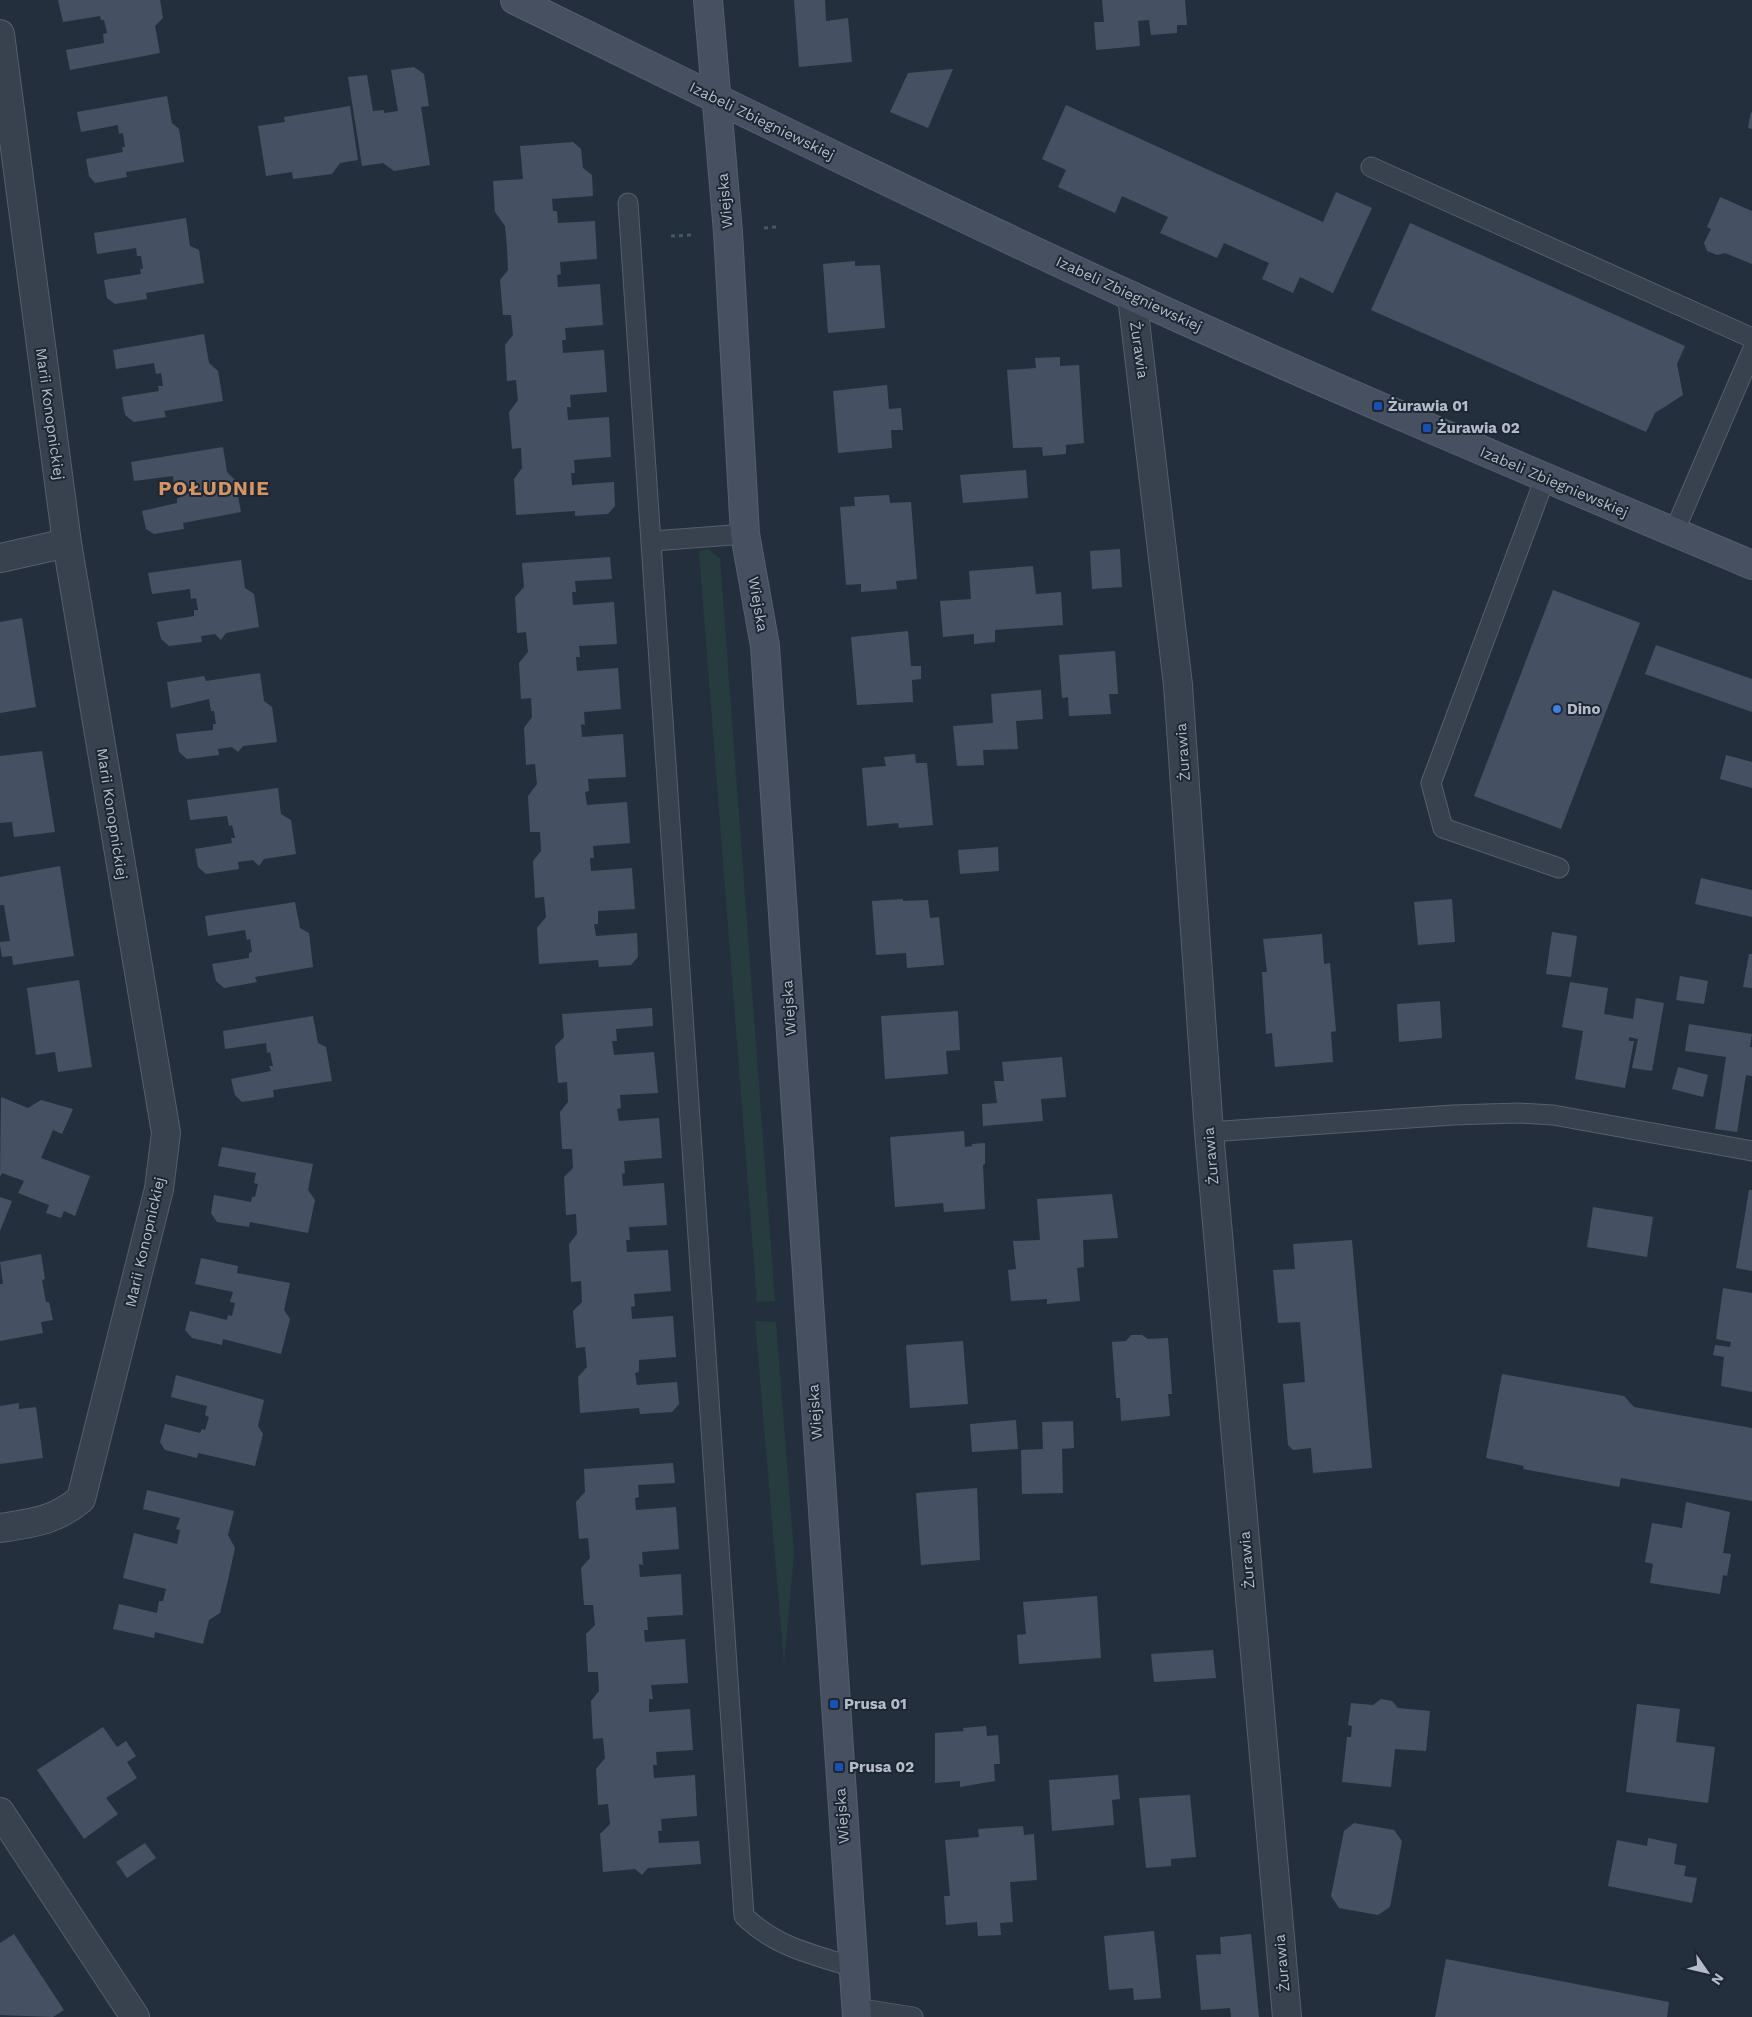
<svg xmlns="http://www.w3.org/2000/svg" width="1752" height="2017" viewBox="0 0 1752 2017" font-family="'Work Sans',sans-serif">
<rect width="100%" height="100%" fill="#242f3e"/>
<path fill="#263c3f" d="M708 549 720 558 775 1301 757 1302 699 551Z
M755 1321 776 1322 794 1554 784 1663Z"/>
<path fill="#455162" d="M58 0H160L163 18 155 26 160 53 70 70 66 50 104 43 103 34 107 33 104 20H101L100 16 63 22Z
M794 0H825L826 21 848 18 852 62 799 67Z
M1102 0H1185L1187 25H1177V33L1151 35 1149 20 1138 21 1140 46 1096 50 1094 22H1104Z
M414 67 424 74 429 106 421 107 430 165 394 171 383 163 362 166 348 77 367 75 373 111 384 110V113L398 111 391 70Z
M953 69 928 128 890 112 908 73Z
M167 96 172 123 179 129 184 162 126 172 127 177 95 183 89 176 86 159 123 152 122 147H125L123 133 119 134 118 125 81 132 77 112Z
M1066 105 1323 222 1336 192 1372 208 1333 293 1300 277 1293 293 1262 279 1269 263 1224 243 1217 258 1160 233 1168 217 1122 196 1115 213 1058 187 1066 170 1042 159Z
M350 106 358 160 340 163 332 174 293 179 292 172 266 176 258 126 285 122 284 117Z
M1751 112 1752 113V129L1748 128Z
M573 142 581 149 583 168 592 175 593 196 552 199 553 211H557L558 223 595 221 597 259 560 262 561 274 557 275 558 287 600 284 603 325 565 328 566 340H562L563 353 604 350 607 392 570 395 571 407H567L568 420 609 417 611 457 574 460 575 473H571L572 485 614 482 615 506 608 514 575 516V511L516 515 514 479 522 468 521 448 512 449 509 412 518 400 516 380 507 381 505 345 513 335 511 315H503L500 280 508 270 507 247 505 226 495 212 493 181 523 179 520 146Z
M1720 197 1752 211V264L1725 253 1717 255 1707 251 1704 243 1711 229 1707 227Z
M186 218 190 246 199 250 204 283 146 293 147 299 115 304 107 298 104 280 141 274 140 269H143L141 256H137L136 248 97 254 94 233Z
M1410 223 1685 346 1677 364 1683 395 1655 413 1646 432 1371 310Z
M855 261V266L880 265 885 328 828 333 823 264Z
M204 334 209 363 218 371 223 401 164 411 166 417 134 422 125 415 122 397 159 391 158 386H163L161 373 156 374 154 363 116 369 113 350Z
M1060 357V366L1079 365 1084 443 1066 445V454L1043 456 1042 447 1013 448 1007 370 1036 368 1035 358Z
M887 385 889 409 901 408 903 430H891L892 448 838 453 833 391Z
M223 447 227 472 235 480 241 512 183 523 184 529 154 534 146 529 142 511 177 503V498H180L178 485 174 486 173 476 134 481 131 462Z
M1026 470 1028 498 963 503 960 475Z
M889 495 890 503 911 502 917 579 896 581 897 589 861 592V584L846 585 840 507 855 506 854 497Z
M1120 549 1122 587 1092 589 1090 551Z
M610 557 612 579 575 581 576 592H572L573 605 614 602 617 644 579 646 580 657H576L577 671 618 668 621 709 584 712 585 725 581 724 582 737 623 734 626 777 588 779 589 791 585 792 587 805 627 802 630 843 593 846 594 858H590L591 871 632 868 635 909 598 911V924H594L596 936 637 933 638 957 631 965 599 967 598 960 539 964 537 928 546 917 544 897 535 898 533 861 541 851 540 832H530L528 796 537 784 535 764 526 765 524 728 532 717 531 698 521 699 519 663 528 652 526 632 517 633 515 597 524 587 522 563Z
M241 560 245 588 254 594 259 627 226 633 221 640 215 634 201 636 202 642 169 646 161 639 157 622 194 616V610H198L196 598 191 599 190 589 152 594 148 573Z
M1033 566 1036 594 1061 592 1063 625 995 630V642L974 644V634L943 637 940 601 971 599 969 571Z
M1553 590 1640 623 1561 829 1474 796Z
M22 618 36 707 0 713V622Z
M908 631 911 666H921V679L912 680 913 702 857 705 851 637Z
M1656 645 1752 679V712L1645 674Z
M1115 651 1118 694H1109L1111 714 1069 716 1068 697 1062 698 1059 655Z
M260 673 264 701 272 707 277 742 243 746 238 752 232 747 218 749 219 755 187 759 179 752 176 734 213 730V724H216L214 711H211L209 699 171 708 167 682 204 676 206 681Z
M1041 690 1043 719 1016 721 1018 749 983 750 984 765 957 766 953 726 993 723 991 694Z
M42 751 55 832 14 837 12 822 0 823V756Z
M915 754 916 763H927L933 825 899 828 898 823 867 826 862 768 886 766 884 757Z
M1726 755 1752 762V788L1720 779Z
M278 788 281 814 291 820 296 854 264 859 259 866 253 860 238 862 239 869 206 874 198 867 195 849 232 843 231 838H235L232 825 229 826 227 816 190 820 187 800Z
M998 847 999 871 960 874 958 850Z
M60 866 74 956 13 965 12 956 2 957 0 945V942L10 941 4 905H0V877Z
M1701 878 1752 890V917L1695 904Z
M903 899V901L928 900 930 918 939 917 944 965 907 968 906 953 876 955 872 901Z
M1452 899 1455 942 1418 945 1414 902Z
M295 902 300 928 309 933 313 967 255 977 257 982 224 988 216 981 212 964 249 958V953L252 952 250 939 247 940 245 930 208 936 205 916Z
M1552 932 1577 936 1571 977 1546 974Z
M1322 934 1324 964 1330 963 1336 1031 1331 1032 1333 1062 1275 1067 1272 1033 1266 1034 1262 972H1267L1263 939Z
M1749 954H1752V988L1743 987Z
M1680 976 1708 981 1704 1004 1676 1000Z
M79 980 92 1067 58 1072 55 1052 36 1055 27 988Z
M1570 982 1608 988 1604 1014 1633 1019 1636 998 1664 1003 1652 1071 1632 1068 1638 1039 1629 1037V1041H1634L1625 1088 1575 1079 1583 1031 1562 1027Z
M1440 1001 1442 1038 1399 1042 1397 1004Z
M652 1008 653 1026 616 1029 617 1041H612L614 1055 654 1052 658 1093 620 1095 621 1108 617 1109 619 1121 659 1118 662 1158 624 1161 625 1173 622 1174 623 1186 664 1183 667 1225 629 1227 630 1240H626L627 1252 668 1250 671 1291 634 1294 635 1306 631 1307 632 1319 673 1316 676 1357 639 1360V1372L635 1373 637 1385 677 1382 679 1404 672 1412 640 1414 639 1408 580 1413 578 1377 587 1367 585 1347 576 1348 573 1311 582 1302 581 1281 571 1282 569 1244 577 1234 576 1214 566 1215 564 1177 573 1168 572 1149H562L560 1112 568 1102 567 1082 558 1083 555 1046 564 1037 562 1014Z
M958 1011 960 1050 946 1051 948 1074 885 1079 881 1016Z
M313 1016 318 1043 326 1047 332 1081 273 1090 274 1097 242 1102 235 1095 231 1079 271 1071 269 1066H273L270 1052 267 1053 266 1043 225 1049 223 1031Z
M1689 1024 1752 1034 1750 1047H1752V1076L1746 1075 1737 1132 1715 1129 1726 1057 1685 1051Z
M1062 1057 1066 1097 1041 1099 1043 1121 983 1126 982 1104 997 1103 994 1081H1004L1002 1062Z
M1678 1067 1708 1075 1703 1097 1672 1089Z
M1 1097 28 1108 41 1100 73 1109 62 1134 53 1130 41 1158 90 1176 75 1216 64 1211 61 1218 46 1213 49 1205 18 1193 24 1181 2 1173 0 1177Z
M964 1131 965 1147 972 1146V1144L985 1143V1164L983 1165 985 1209 944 1212 943 1203 895 1207 890 1137Z
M222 1147 313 1164 308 1190 315 1200 308 1233 250 1222 249 1227 217 1222 211 1213 214 1195 251 1202 252 1197H255L258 1184 254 1183 256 1173 218 1166Z
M1749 1190H1752V1271L1736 1268Z
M1112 1194 1118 1238 1083 1240 1084 1267 1077 1268 1080 1301 1047 1304V1299L1011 1301 1008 1270 1016 1269 1013 1241 1040 1240 1037 1199Z
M0 1197 12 1201 0 1231Z
M1593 1207 1653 1217 1647 1257 1587 1247Z
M1352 1240 1372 1468 1313 1473 1311 1448 1293 1450 1288 1445 1283 1384 1305 1382 1300 1322 1278 1323 1273 1270 1295 1269 1293 1244Z
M41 1254 45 1279 42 1280 46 1302H49L53 1320 41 1322 43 1333 0 1341V1284H3L0 1262Z
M201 1258 238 1266 237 1273 290 1283 284 1310 290 1319 281 1354 223 1339 222 1345 192 1338 185 1330 190 1311 227 1320 228 1315 232 1316 235 1303 230 1302 233 1292 195 1284Z
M1723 1288 1752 1293V1392L1721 1386 1724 1357 1713 1355 1715 1345 1730 1347 1731 1342 1716 1339Z
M1131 1335H1142L1148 1339 1168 1338 1172 1394H1168L1170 1416 1121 1421 1120 1398H1116L1112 1342 1126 1341Z
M963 1341 968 1404 910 1408 906 1345Z
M1502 1374 1624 1396 1634 1407 1752 1428V1501L1621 1478 1619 1487 1523 1469 1524 1466 1486 1458Z
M176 1375 264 1400 258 1426 263 1434 255 1466 198 1453 197 1458 165 1450 160 1442 165 1424 200 1433 202 1429 205 1430 209 1417 205 1415 207 1406 171 1397Z
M19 1403V1409L36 1407 43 1458 0 1464V1406Z
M1016 1420 1018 1449 972 1452 970 1424Z
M1073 1421 1074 1448 1062 1449 1063 1493 1022 1494 1021 1450 1043 1449 1042 1422Z
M673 1463 675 1483 638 1485 639 1497 635 1498 636 1510 676 1507 679 1549 642 1552 643 1565 639 1564 640 1577 681 1574 683 1615 647 1617 648 1630H644L645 1642 685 1639 688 1683 651 1685 653 1699H649V1712L690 1709 693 1750 656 1752 657 1765H653L654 1778 695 1775 697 1816 661 1819 662 1831H658L659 1843 699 1841 701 1864 648 1868 642 1875 635 1869 603 1872 600 1834 610 1824 608 1804 598 1805 596 1769 605 1758 603 1738 593 1739 591 1701 599 1691 598 1672H588L586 1634 595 1625 593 1605H584L581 1568 590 1558 588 1538 579 1539 576 1502 585 1492 584 1469Z
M977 1488 980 1560 921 1565 916 1493Z
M147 1490 234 1511 228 1535 235 1548 228 1580 220 1613 209 1620 203 1644 155 1632 154 1638 113 1629 119 1604 157 1613 159 1601H163L166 1589 123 1578 134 1533 177 1544 180 1530 176 1529 180 1518 143 1509Z
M1686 1502 1730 1512 1723 1553 1731 1554 1727 1576 1723 1575 1720 1594 1650 1583 1653 1564 1645 1562 1652 1523 1682 1528Z
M1097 1596 1101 1658 1019 1664 1017 1635 1026 1634 1023 1602Z
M1213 1650 1216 1678 1154 1682 1151 1654Z
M1381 1699 1392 1701 1398 1708 1430 1711 1426 1751 1395 1749 1391 1787 1342 1782 1347 1737H1351L1352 1726 1348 1725 1351 1703 1373 1705Z
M1637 1704 1680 1709 1676 1742 1715 1747 1708 1803 1626 1792Z
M986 1726 987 1736 998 1735 1000 1764H994L995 1781 960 1787V1781L935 1783V1733L964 1731 963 1728Z
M103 1727 117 1747 126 1741 136 1756 127 1762 137 1778 106 1798 118 1814 84 1839 37 1770Z
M1118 1775 1120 1799 1112 1800 1114 1825 1052 1831 1049 1780Z
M1190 1795 1196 1857 1171 1859V1866L1146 1868 1139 1798Z
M1354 1823 1394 1830 1402 1841 1390 1907 1378 1915 1339 1908 1331 1896 1344 1831Z
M1023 1826 1024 1835 1034 1834 1037 1880 1010 1882 1013 1922 1000 1923 1001 1935 978 1936 977 1922 946 1925 944 1896H950L945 1840 979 1837 978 1829Z
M1648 1838 1677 1844 1674 1864 1686 1866 1684 1876 1697 1878 1692 1903 1608 1886 1617 1840 1647 1846Z
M145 1843 156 1858 127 1878 116 1862Z
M1154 1931 1161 1998 1134 2000 1133 1988 1109 1990 1104 1936Z
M14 1934 64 2010 53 2017 0 2015V1943Z
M1251 1934 1259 2017H1231L1230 2008 1201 2010 1196 1955 1221 1954 1220 1937Z
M1446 1959 1669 2002 1667 2017H1435Z"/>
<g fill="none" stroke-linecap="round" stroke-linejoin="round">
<g stroke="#565f6c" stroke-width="21">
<path id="lane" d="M1371 167 1752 338
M628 203 744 1916C776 1947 811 1954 853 1967
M1545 478 1431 783 1443 828 1559 868
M1674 532 1752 351
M653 541 745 534
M1209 1132 1453 1115 1519 1113 1553 1115 1752 1151
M856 2008 913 2017"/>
</g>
<g stroke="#565f6c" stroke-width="30">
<path id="street" d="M0 34 67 543 166 1133 159 1189 81 1499C55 1521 33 1523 0 1528
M1132 296 1178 685 1209 1132 1287 2017
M0 558 67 543
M0 1812 135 2017"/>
</g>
<g stroke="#565f6c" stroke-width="30">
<path id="secondary" d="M515 0C720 100 924 201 1131 296 1336 390 1544 477 1752 565
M708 0 728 232 745 534 765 646 857 2017"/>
</g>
<path stroke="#44595c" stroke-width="3" stroke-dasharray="4 4" stroke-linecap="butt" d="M764 228 776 227
M671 236 693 235"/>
<use href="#lane" stroke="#38414e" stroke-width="19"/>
<use href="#street" stroke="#38414e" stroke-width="28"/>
<use href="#secondary" stroke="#465061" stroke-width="28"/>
</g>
<g fill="#1a4fb4" stroke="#1d2633" stroke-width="2">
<rect x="1373" y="401" width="10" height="10" rx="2.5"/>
<rect x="1422" y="423" width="10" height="10" rx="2.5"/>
<rect x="829" y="1699" width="10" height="10" rx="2.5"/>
<rect x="834" y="1762" width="10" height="10" rx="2.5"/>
</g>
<circle fill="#3f7fe0" stroke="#1d2633" stroke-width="2" cx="1557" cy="709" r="5"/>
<g text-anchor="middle" stroke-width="4" stroke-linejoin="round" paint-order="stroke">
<g font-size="15" fill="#b4bcc9" stroke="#1d2633">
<text transform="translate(762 121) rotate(26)" y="5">Izabeli Zbiegniewskiej</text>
<text transform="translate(725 201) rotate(-95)" y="5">Wiejska</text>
<text transform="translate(1129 294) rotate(25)" y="5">Izabeli Zbiegniewskiej</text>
<text transform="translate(1139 350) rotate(82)" y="5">Żurawia</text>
<text transform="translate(50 414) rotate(82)" y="5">Marii Konopnickiej</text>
<text transform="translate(1554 482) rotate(23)" y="5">Izabeli Zbiegniewskiej</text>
<text transform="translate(758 604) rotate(80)" y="5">Wiejska</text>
<text transform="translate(1183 752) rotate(-94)" y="5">Żurawia</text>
<text transform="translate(112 814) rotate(81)" y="5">Marii Konopnickiej</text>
<text transform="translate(789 1008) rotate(-94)" y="5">Wiejska</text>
<text transform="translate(1211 1156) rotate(-95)" y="5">Żurawia</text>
<text transform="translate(145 1242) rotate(-77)" y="5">Marii Konopnickiej</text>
<text transform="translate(815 1412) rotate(-94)" y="5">Wiejska</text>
<text transform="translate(1247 1560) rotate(-95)" y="5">Żurawia</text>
<text transform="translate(842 1816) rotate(-94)" y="5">Wiejska</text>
<text transform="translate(1282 1963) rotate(-95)" y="5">Żurawia</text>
</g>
<g font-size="15" font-weight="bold" fill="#b4bcc9" stroke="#1d2633" text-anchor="start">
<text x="1388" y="411">Żurawia 01</text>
<text x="1437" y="433">Żurawia 02</text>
<text x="1567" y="714">Dino</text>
<text x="844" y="1709">Prusa 01</text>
<text x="849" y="1772">Prusa 02</text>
</g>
<g font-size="20" font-weight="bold" letter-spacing="1" fill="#d59563" stroke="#1d2633">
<text x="214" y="495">POŁUDNIE</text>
</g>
</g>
<g transform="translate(1707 1972) rotate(124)" stroke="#1d2633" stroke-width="4" paint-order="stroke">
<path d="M0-4L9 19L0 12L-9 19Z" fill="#b4bcc9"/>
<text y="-8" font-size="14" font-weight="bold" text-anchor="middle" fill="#b4bcc9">N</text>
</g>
</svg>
